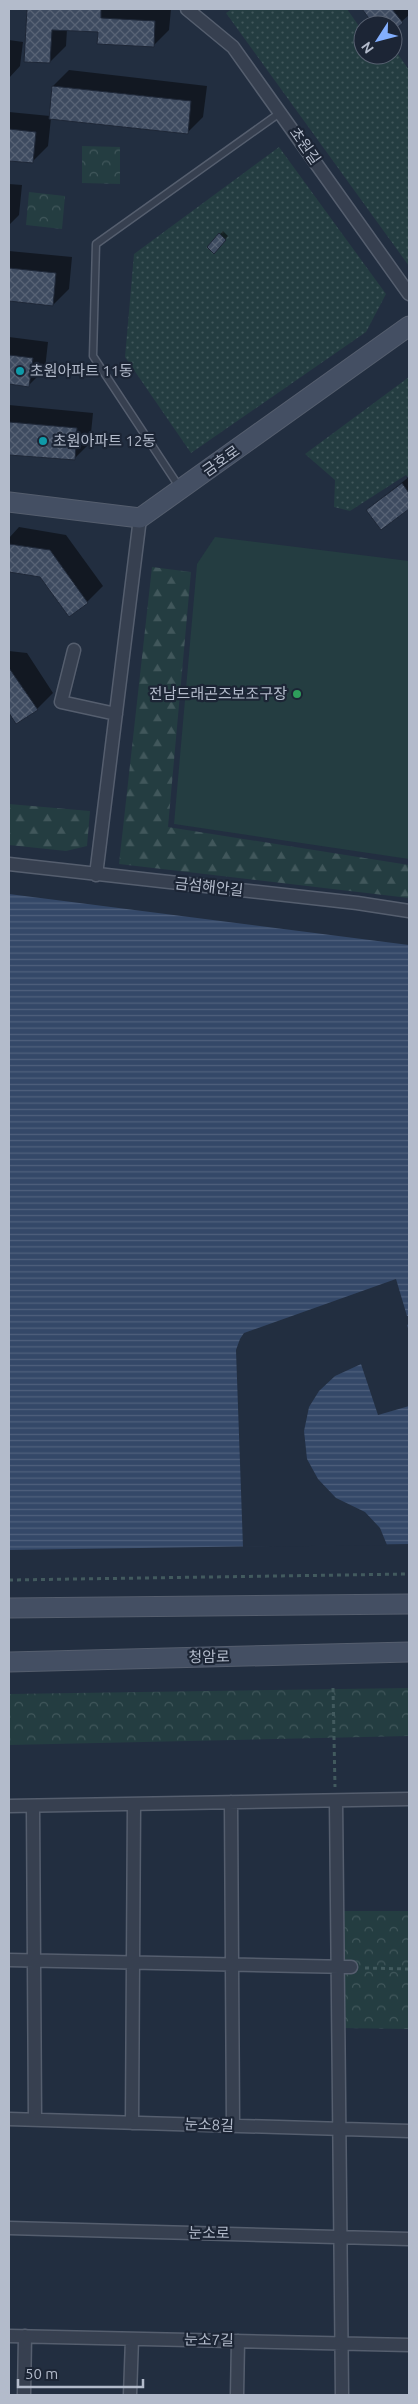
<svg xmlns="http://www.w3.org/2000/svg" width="418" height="2404" viewBox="0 0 418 2404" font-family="Ubuntu,'Noto Sans KR',sans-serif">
<defs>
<pattern id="grass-dots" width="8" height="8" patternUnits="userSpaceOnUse" patternTransform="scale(1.25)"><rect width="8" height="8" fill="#243d41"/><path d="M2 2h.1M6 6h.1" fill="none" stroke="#41575b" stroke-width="1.8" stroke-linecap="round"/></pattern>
<pattern id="forest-firs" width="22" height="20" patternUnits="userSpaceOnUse" patternTransform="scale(1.25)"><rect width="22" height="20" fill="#243d41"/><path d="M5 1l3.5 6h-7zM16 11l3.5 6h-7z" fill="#41575b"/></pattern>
<pattern id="park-crowns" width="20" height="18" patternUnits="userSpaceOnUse" patternTransform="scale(1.25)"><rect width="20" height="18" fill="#243d41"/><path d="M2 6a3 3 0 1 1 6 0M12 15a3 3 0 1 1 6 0" fill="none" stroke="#41575b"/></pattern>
<pattern id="water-rules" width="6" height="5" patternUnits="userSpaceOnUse" patternTransform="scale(1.25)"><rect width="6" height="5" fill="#344868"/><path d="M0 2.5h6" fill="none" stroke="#4f607c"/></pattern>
<pattern id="building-cross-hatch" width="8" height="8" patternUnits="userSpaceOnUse" patternTransform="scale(1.25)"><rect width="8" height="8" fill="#3e4b60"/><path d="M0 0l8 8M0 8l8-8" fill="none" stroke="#586375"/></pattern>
</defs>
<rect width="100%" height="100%" fill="#222e40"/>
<path fill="url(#grass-dots)" d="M232 9H347L363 32V55H393V47L409 70V266L226 13Z
M279 147 386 294 366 332 191 453 125 357 134 254Z
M409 377V478L406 475 350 511 334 507 335 480 305 454Z"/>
<path fill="url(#forest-firs)" d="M152 567 191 572 168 827 409 865V898L119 864Z
M9 804 90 811 87 846 66 851 9 845Z"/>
<path fill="url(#park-crowns)" d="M82 146 120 147V184L82 183Z
M29 192 65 196 62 229 26 225Z
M409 1688V1736L9 1745V1694Z
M337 1911H409V2029L338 2028Z"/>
<path fill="#243d41" d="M215 537 409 561V859L174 824 197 564Z"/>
<path fill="url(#water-rules)" d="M9 894 409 945V1544L9 1550Z"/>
<path fill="#222e40" d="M396 1279 407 1316H409V1324L407 1325 409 1331V1406L378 1415 361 1364 335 1376 319 1391 309 1407 304 1431 307 1459 318 1479 336 1498 365 1512 380 1528 387 1545 243 1547 236 1350 240 1339 244 1333Z"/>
<path fill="#0007" d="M28 9H171L169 30 153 46 100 31 67 29 66 46 50 62 25 60Z
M363 9H409V15L393 29V25H375Z
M9 40 23 42 20 66 9 78Z
M69 70 207 86 203 117 187 133 51 118 48 146 32 162 9 159V112L50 116 53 86Z
M9 184 22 185 19 215 9 225Z
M223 231 228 236 217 249 220 234Z
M9 251 72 257 69 289 53 305 9 300Z
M9 337 48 342 45 369 29 385 9 383Z
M9 405 93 413 90 443 74 459 9 453Z
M409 477V508L382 529 374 504Z
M19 527 66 535 103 586 87 602 41 576 9 570V538Z
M9 651 27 653 53 693 37 709 16 722 9 711Z"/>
<path fill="url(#building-cross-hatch)" stroke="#1e2737" d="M27 9H101V18L155 21 154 47 97 44 98 32 52 30 50 63 24 62Z
M362 9H392L403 23 393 31V25H374Z
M52 86 191 101 188 134 49 119Z
M9 129 36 132 33 163 9 161Z
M219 233 226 240 214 254 207 247Z
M9 268 56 273 53 306 9 301Z
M9 355 33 358 29 387 9 384Z
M9 422 77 428 75 460 9 455Z
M402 483 409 493V509L381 530 366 510Z
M9 544 50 550 88 603 69 617 40 577 9 572Z
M9 668 38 710 16 724 9 713Z"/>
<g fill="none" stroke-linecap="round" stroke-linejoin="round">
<g stroke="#555e6e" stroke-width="9">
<path id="lane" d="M180 488 93 356 96 244 281 112"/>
</g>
<g stroke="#555e6e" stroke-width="15">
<path id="street" d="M187 9 233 47 409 294
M74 650 61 702 116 714
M9 864 357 903 409 911
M96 875 140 518
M336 1801 342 2395
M231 1802 233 2126
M9 1806 409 1799
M33 1806 35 2120
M9 1960 351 1967
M9 2119 409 2131
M132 2123 134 1804
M9 2228 409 2239
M9 2336 409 2345
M24 2395 25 2336
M130 2395 132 2339
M237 2395 238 2341"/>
</g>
<g stroke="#555e6e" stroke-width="21">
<path id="secondary" d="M9 502 140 518 409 326
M9 1608 409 1604
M9 1662 409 1652"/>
</g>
<path stroke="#425a5e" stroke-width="3" stroke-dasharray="4 4" stroke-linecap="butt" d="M9 1580 409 1574
M333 1688 335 1787
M365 1968 409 1969"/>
<use href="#lane" stroke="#374050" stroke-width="6"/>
<use href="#street" stroke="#374050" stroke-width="12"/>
<use href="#secondary" stroke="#444f63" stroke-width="19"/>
</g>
<g fill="#0f9aa8" stroke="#1c2535" stroke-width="2">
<circle cx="20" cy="371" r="5"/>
<circle cx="43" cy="441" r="5"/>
</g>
<circle fill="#2e9e5b" stroke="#1c2535" stroke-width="2" cx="297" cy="694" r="5"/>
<g text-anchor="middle" stroke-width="4.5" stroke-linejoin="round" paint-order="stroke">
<g font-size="15" fill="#b3bbcb" stroke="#1c2535">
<text transform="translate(305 146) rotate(55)" y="5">초원길</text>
<text transform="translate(221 461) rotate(-35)" y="5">금호로</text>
<text transform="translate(209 887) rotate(6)" y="5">금섬해안길</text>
<text transform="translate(209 1657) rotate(-1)" y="5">청암로</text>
<text transform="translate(209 2125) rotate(2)" y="5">눈소8길</text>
<text transform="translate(209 2233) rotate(1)" y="5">눈소로</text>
<text transform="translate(209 2340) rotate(1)" y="5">눈소7길</text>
</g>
<g font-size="15" fill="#b3bbcb" stroke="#1c2535" text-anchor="start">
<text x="30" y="376">초원아파트 11동</text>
<text x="53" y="446">초원아파트 12동</text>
<text x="287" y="699" text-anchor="end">전남드래곤즈보조구장</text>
</g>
</g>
<rect width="418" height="2404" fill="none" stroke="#b3bbcb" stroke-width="20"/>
<g transform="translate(378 40) rotate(234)"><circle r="24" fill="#1c2535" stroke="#586171"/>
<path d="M0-4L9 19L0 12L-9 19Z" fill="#83afff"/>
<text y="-8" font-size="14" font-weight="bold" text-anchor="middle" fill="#b3bbcb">N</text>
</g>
<path d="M18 2379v8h125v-8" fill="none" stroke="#b3bbcb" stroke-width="2.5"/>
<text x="25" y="2379" font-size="15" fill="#b3bbcb" stroke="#1c2535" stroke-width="4" paint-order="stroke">50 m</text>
</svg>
